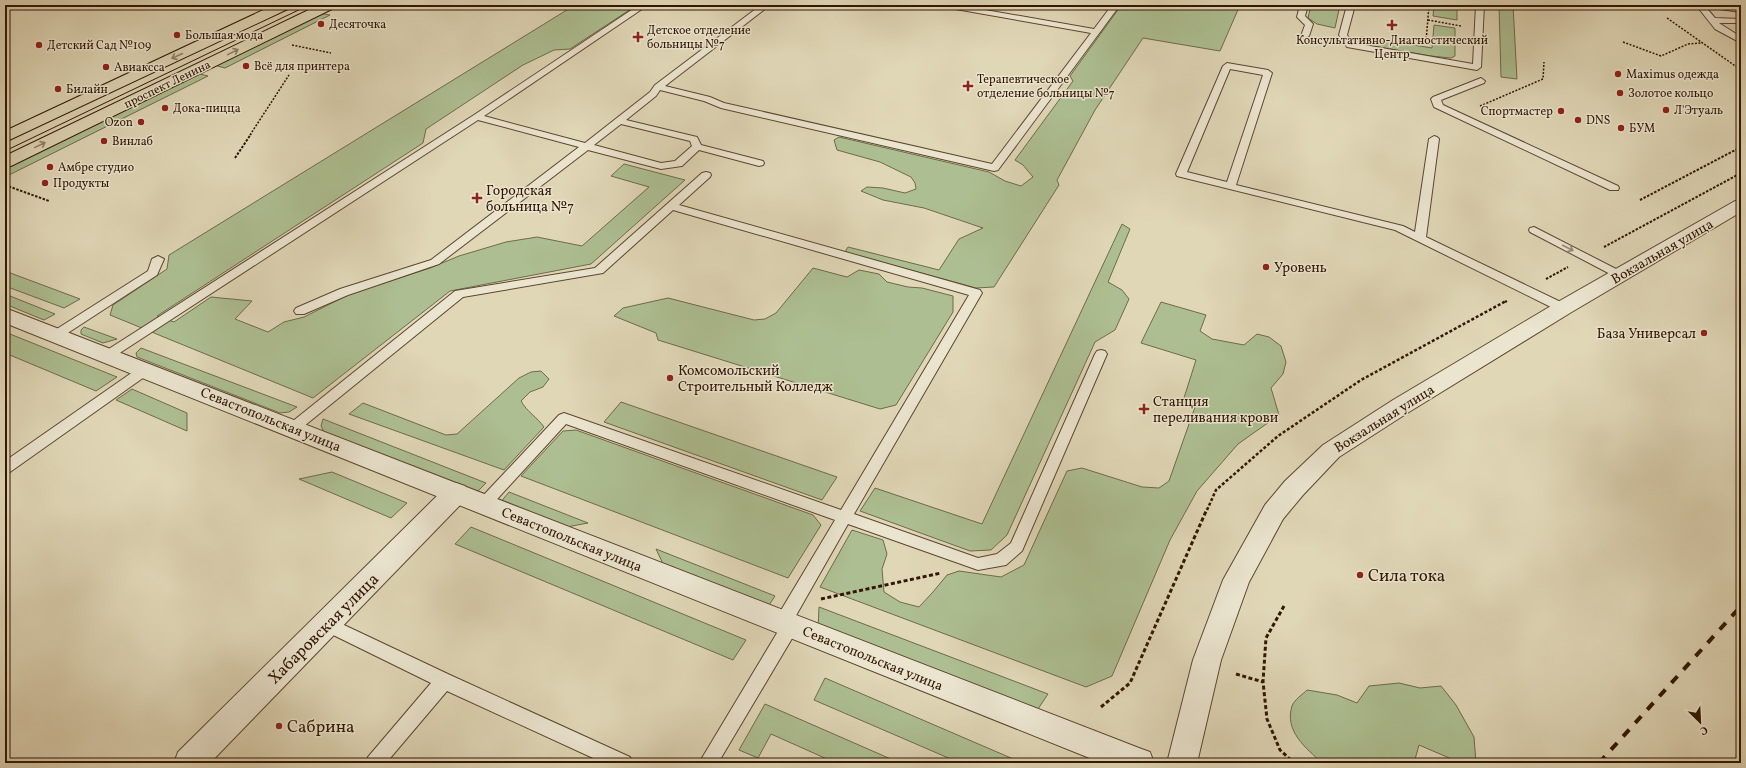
<svg xmlns="http://www.w3.org/2000/svg" width="1746" height="768" viewBox="0 0 1746 768" font-family="Vollkorn,serif">
<rect width="100%" height="100%" fill="#e0d7b7"/>
<filter id="stains"><feTurbulence type="fractalNoise" baseFrequency=".005" numOctaves="4"/><feColorMatrix values="0 0 0 0 .2 0 0 0 0 .09 0 0 0 0 .02 0 0 0 .5 -.17"/></filter>
<radialGradient id="worn" r=".72"><stop offset=".6" stop-color="#630" stop-opacity="0"/><stop offset="1" stop-color="#630" stop-opacity=".3"/></radialGradient>
<path fill="#adbf92" stroke="#6f6a4a" d="M575 5H637L570 49 554 50 523 65 426 129 423 143 157 316 174 322 211 297 252 301 235 319 268 332 284 322 304 317 350 294 430 268 459 256 506 242 537 237 582 246 649 187 611 176 624 164 685 180 591 264 450 291 313 398 110 315 113 305 167 269 169 255Z
M1129 5H1240L1220 51 1143 38 1095 110 1057 180 1059 185 994 287 976 288 845 252 848 247 939 270 959 239 983 228 924 208 883 200 861 191 867 187 883 188 905 193 916 189 915 183 911 177 880 162 837 150 834 140 839 137 989 172 1005 181 1021 186 1033 177 1023 165 1015 160 1073 81 1070 76 1120 7Z
M1311 5H1340L1335 28 1317 24 1308 18Z
M1434 5H1457V20L1433 16Z
M1499 5H1513L1517 79 1501 77Z
M319 13 330 15 225 68 214 65Z
M1434 25 1455 28V56L1451 58 1431 56 1367 45 1358 39 1361 37 1371 38 1432 48Z
M196 73 208 76 5 177V167Z
M1122 224 1130 229 1108 282 1122 290 1129 299 1115 330 1095 342 1007 535 991 550 970 551 860 511 875 488 982 524Z
M813 268 847 277 859 270 879 274 887 282 908 287 922 288 953 296V312L896 405 880 409 658 340 656 333 614 316 623 308 668 298 754 320 765 319 776 313Z
M5 271 80 299 64 308 5 286Z
M5 294 55 314 44 320 5 304Z
M1161 302 1206 315 1200 331 1212 339 1244 345 1257 334 1269 337 1281 346 1286 362 1283 374 1271 388 1279 415 1238 444 1197 491 1170 540 1112 676 1086 687 820 587 852 530 883 540 887 554 882 569 884 592 900 602 919 607 933 592 947 575 959 571 1001 577 1024 565 1067 471 1082 468 1142 487 1159 488 1169 481 1195 407 1183 401 1196 360 1141 343Z
M84 327 117 339 103 343 81 334V330Z
M5 332 117 377 96 391 5 353Z
M141 348 297 407 289 412 280 413 137 357 136 353Z
M541 371 549 379 543 387 530 392 521 401C527 412 537 417 544 427L504 470 349 414 363 403 446 435 457 434 519 378 531 372Z
M132 389 187 413V431L116 400Z
M621 402 837 477 822 500 604 422Z
M323 419 486 483 477 492 324 432 321 426Z
M576 430 813 515 821 525 788 578 521 476 563 431Z
M332 472 407 503 391 518 299 479Z
M509 492 588 523 561 528 499 504Z
M471 527 746 640 733 660 455 544Z
M656 549 775 596 767 608 665 568Z
M819 607 1048 694 1034 715 818 629Z
M825 678 1011 758 1024 763H960L814 700Z
M1399 683 1420 688 1441 686 1456 705 1474 737 1476 763H1461L1419 745 1414 763H1322C1306 748 1284 731 1292 706 1294 700 1303 694 1307 690L1337 695 1357 703 1369 686Z
M765 704 900 763H836L771 734 758 758 739 750Z"/>
<g fill="none" stroke-linecap="round" stroke-linejoin="round">
<g stroke="#5d462f" stroke-width="2">
<path id="service" d="M639 5H648L484 116 585 143 650 92 655 85 761 5H770L665 86 710 97 724 103 992 164 1091 33 944 7 940 5H957L1094 29 1112 5H1120L998 170 994 171 721 108 704 101 660 90 656 96 626 120 697 137 701 145 763 161 764 163 763 165 759 166 699 150 682 166 661 169 588 150 439 264 348 295 304 314H296L294 311 296 308 340 289 431 260 579 147 478 120 112 358 108 359 104 358 102 355 104 352 474 115ZM621 124 690 141 692 146 675 161 661 163 594 145Z
M1300 5H1308L1305 16 1313 24 1309 36 1305 38 1301 36 1305 25 1297 17Z
M1347 5H1355L1347 35 1353 43 1473 64 1476 5H1484L1481 67 1477 70 1347 47 1339 35Z
M1696 5H1704L1715 18 1741 19V23H1719L1741 37V43L1715 29Z
M1227 63 1268 70 1272 73 1236 185 1403 226 1415 232 1429 139 1434 136 1437 137 1439 139 1426 237 1567 305 1569 308 1567 311H1559L1395 230 1177 176 1176 174 1223 66ZM1230 69 1263 75 1227 182 1187 172Z
M1481 78 1485 81 1484 83 1441 100 1443 105 1618 186 1619 188 1618 190H1610L1434 107 1431 99 1433 97Z
M706 172 710 173 711 175 710 177 679 205 980 290 982 293 854 514 978 558 997 554 1011 543 1095 354 1097 351 1101 350 1105 351 1107 354 1022 551 1006 565 978 570 848 524 794 619 797 620 799 625 797 630 718 763H699L780 628 777 627 775 622 777 617 835 520 566 424 489 508 484 510 479 508 477 504 479 500 559 415 564 413 841 510 969 295 673 210 603 273 463 297 298 431 293 433 288 431 286 428 288 425 455 291 595 268 702 173Z
M1534 227 1624 273 1626 275 1624 277H1616L1530 232 1529 230 1530 228Z
M158 256 164 259 157 275 60 338H52L50 335 52 332 148 271 152 259Z
M145 366 150 367 151 370 150 373 10 472 5 473V461L140 367Z
M327 617 450 675 630 757 633 763H604L447 691 386 763H365L368 757 431 683 321 629 319 624 321 619Z"/>
</g>
<g stroke="#5d462f" stroke-width="2">
<path id="minor" d="M1710 5H1741V12L1712 8Z
M456 483 465 486 468 493 465 500 210 763H174L178 752 447 486Z"/>
</g>
<g stroke="#5d462f" stroke-width="2">
<path id="tertiary" d="M1741 200V212L1570 313 1409 412 1339 457 1303 495 1283 519 1249 582 1221 660 1197 763H1167L1193 660 1223 580 1265 505 1285 481 1323 445 1393 400 1556 303 1735 201Z
M5 308 1139 748 1150 752 1154 763H1102L5 323Z"/>
</g>
<g stroke="#311602" stroke-width="2">
<path id="trunk" d="M274 5H292L290 8 5 142V131Z
M319 5H336L334 8 11 166 5 167V156Z"/>
</g>
<path stroke="#311602" stroke-width="1.5" stroke-dasharray="2 1.5" stroke-linecap="butt" d="M349 8 356 5
M1667 18 1741 70
M1428 20 1461 26
M1426 42 1429 5
M1623 42 1661 56 1688 44 1702 43
M292 45 331 53
M1480 106 1543 79 1544 62
M250 135 289 75"/>
<path stroke="#311602" stroke-width="2" stroke-dasharray="2.5 1.5" stroke-linecap="butt" d="M235 158 251 134
M5 185 49 201
M1640 200 1741 147
M1604 247 1741 173
M1546 279 1568 267
M1505 302 1507 301"/>
<path stroke="#311602" stroke-width="2.5" stroke-dasharray="3 2" stroke-linecap="butt" d="M1207 510 1216 490 1278 436 1361 380 1506 301"/>
<path stroke="#311602" stroke-width="3" stroke-dasharray="4 2.5" stroke-linecap="butt" d="M821 599 941 573
M1284 606 1266 638 1263 682 1267 719 1280 750 1294 763
M1236 674 1263 682
M1101 707 1130 683 1207 509"/>
<use href="#service" fill="#ebe5d0" fill-rule="evenodd"/>
<use href="#minor" fill="#ebe5d0" fill-rule="evenodd"/>
<use href="#tertiary" fill="#ebe5d0" fill-rule="evenodd"/>
<use href="#trunk" fill="#e0d7b7" fill-rule="evenodd"/>
<path stroke="#311602" stroke-width="1" d="M5 151 309 5"/>
<path stroke="#311602" stroke-width="4" stroke-dasharray="9 9" stroke-linecap="butt" d="M1599 763 1741 606"/>
</g>
<defs><path id="oneway-shaft" d="M-6 0H5M1.5-3L5.5 0L1.5 3" fill="none" stroke-width="1.6" stroke-linecap="round" stroke-linejoin="round"/></defs>
<g stroke="#918066">
<use href="#oneway-shaft" transform="translate(233 52) rotate(-26)"/>
<use href="#oneway-shaft" transform="translate(177 56) rotate(155)"/>
<use href="#oneway-shaft" transform="translate(40 145) rotate(-26)"/>
</g>
<use stroke="#978873" href="#oneway-shaft" transform="translate(1568 248) rotate(27)"/>
<g fill="#8f2418" stroke="#ebe5d0" stroke-width="1.5">
<circle cx="321" cy="24" r="4"/>
<path d="M1390 19h4v4h4v4h-4v4h-4v-4h-4v-4h4z"/>
<circle cx="177" cy="35" r="4"/>
<path d="M636 31h4v4h4v4h-4v4h-4v-4h-4v-4h4z"/>
<circle cx="39" cy="45" r="4"/>
<circle cx="246" cy="66" r="4"/>
<circle cx="106" cy="67" r="4"/>
<circle cx="1618" cy="74" r="4"/>
<path d="M966 80h4v4h4v4h-4v4h-4v-4h-4v-4h4z"/>
<circle cx="58" cy="89" r="4"/>
<circle cx="1620" cy="93" r="4"/>
<circle cx="165" cy="108" r="4"/>
<circle cx="1666" cy="110" r="4"/>
<circle cx="1561" cy="111" r="4"/>
<circle cx="1578" cy="120" r="4"/>
<circle cx="141" cy="122" r="4"/>
<circle cx="1621" cy="128" r="4"/>
<circle cx="104" cy="141" r="4"/>
<circle cx="50" cy="167" r="4"/>
<circle cx="45" cy="183" r="4"/>
<path d="M475 192h4v4h4v4h-4v4h-4v-4h-4v-4h4z"/>
<circle cx="1266" cy="267" r="4"/>
<circle cx="1704" cy="333" r="4"/>
<circle cx="670" cy="378" r="4"/>
<path d="M1142 403h4v4h4v4h-4v4h-4v-4h-4v-4h4z"/>
<circle cx="1360" cy="575" r="4"/>
<circle cx="279" cy="726" r="4"/>
</g>
<g text-anchor="middle" stroke-width="3" stroke-linejoin="round" paint-order="stroke">
<g font-size="12" fill="#311602" stroke="#ebe5d0" text-anchor="start">
<text x="329" y="28">Десяточка</text>
<text x="647" y="34">Детское отделение<tspan x="647" dy="14">больницы №7</tspan></text>
<text x="185" y="39">Большая мода</text>
<text x="1392" y="44" text-anchor="middle">Консультативно-Диагностический<tspan x="1392" dy="14">Центр</tspan></text>
<text x="47" y="49">Детский Сад №109</text>
<text x="254" y="70">Всё для принтера</text>
<text x="114" y="71">Авиаксса</text>
<text x="1626" y="78">Maximus одежда</text>
<text x="977" y="83">Терапевтическое<tspan x="977" dy="14">отделение больницы №7</tspan></text>
<text x="66" y="93">Билайн</text>
<text x="1628" y="97">Золотое кольцо</text>
<text x="173" y="112">Дока-пицца</text>
<text x="1674" y="114">Л'Этуаль</text>
<text x="1553" y="115" text-anchor="end">Спортмастер</text>
<text x="1586" y="124">DNS</text>
<text x="133" y="126" text-anchor="end">Ozon</text>
<text x="1629" y="132">БУМ</text>
<text x="112" y="145">Винлаб</text>
<text x="58" y="171">Амбре студио</text>
<text x="53" y="187">Продукты</text>
</g>
<g font-size="12" fill="#311602" stroke="#ebe5d0">
<text transform="translate(167 84) rotate(-26)" y="4">проспект Ленина</text>
</g>
<g font-size="14" fill="#311602" stroke="#ebe5d0" text-anchor="start">
<text x="486" y="195">Городская<tspan x="486" dy="16">больница №7</tspan></text>
<text x="1274" y="272">Уровень</text>
<text x="1696" y="338" text-anchor="end">База Универсал</text>
<text x="678" y="375">Комсомольский<tspan x="678" dy="16">Строительный Колледж</tspan></text>
<text x="1153" y="406">Станция<tspan x="1153" dy="16">переливания крови</tspan></text>
</g>
<g font-size="14" fill="#311602" stroke="#ebe5d0">
<text transform="translate(1662 251) rotate(-30)" y="5">Вокзальная улица</text>
<text transform="translate(1384 418) rotate(-32)" y="5">Вокзальная улица</text>
<text transform="translate(271 419) rotate(22)" y="5">Севастопольская улица</text>
<text transform="translate(572 539) rotate(22)" y="5">Севастопольская улица</text>
<text transform="translate(873 658) rotate(22)" y="5">Севастопольская улица</text>
</g>
<g font-size="17" fill="#311602" stroke="#ebe5d0" text-anchor="start">
<text x="1368" y="581">Сила тока</text>
<text x="287" y="732">Сабрина</text>
</g>
<g font-size="17" fill="#311602" stroke="#ebe5d0">
<text transform="translate(323 628) rotate(-45)" y="6">Хабаровская улица</text>
</g>
</g>
<rect width="1746" height="768" fill="none" stroke="#e0d7b7" stroke-width="20"/>
<rect x="6" y="6" width="1734" height="756" fill="none" stroke="#311602" stroke-width="2"/>
<rect x="10" y="10" width="1726" height="748" fill="none" stroke="#311602"/>
<g transform="translate(1700 722) rotate(156)" stroke="#ebe5d0" stroke-width="3" paint-order="stroke">
<path d="M0-3L7 15L0 10L-7 15Z" fill="#311602"/>
<text y="-6" font-size="11" font-weight="bold" text-anchor="middle" fill="#311602">С</text>
</g>
<rect width="100%" height="100%" filter="url(#stains)"/>
<rect width="100%" height="100%" fill="url(#worn)"/>
</svg>
